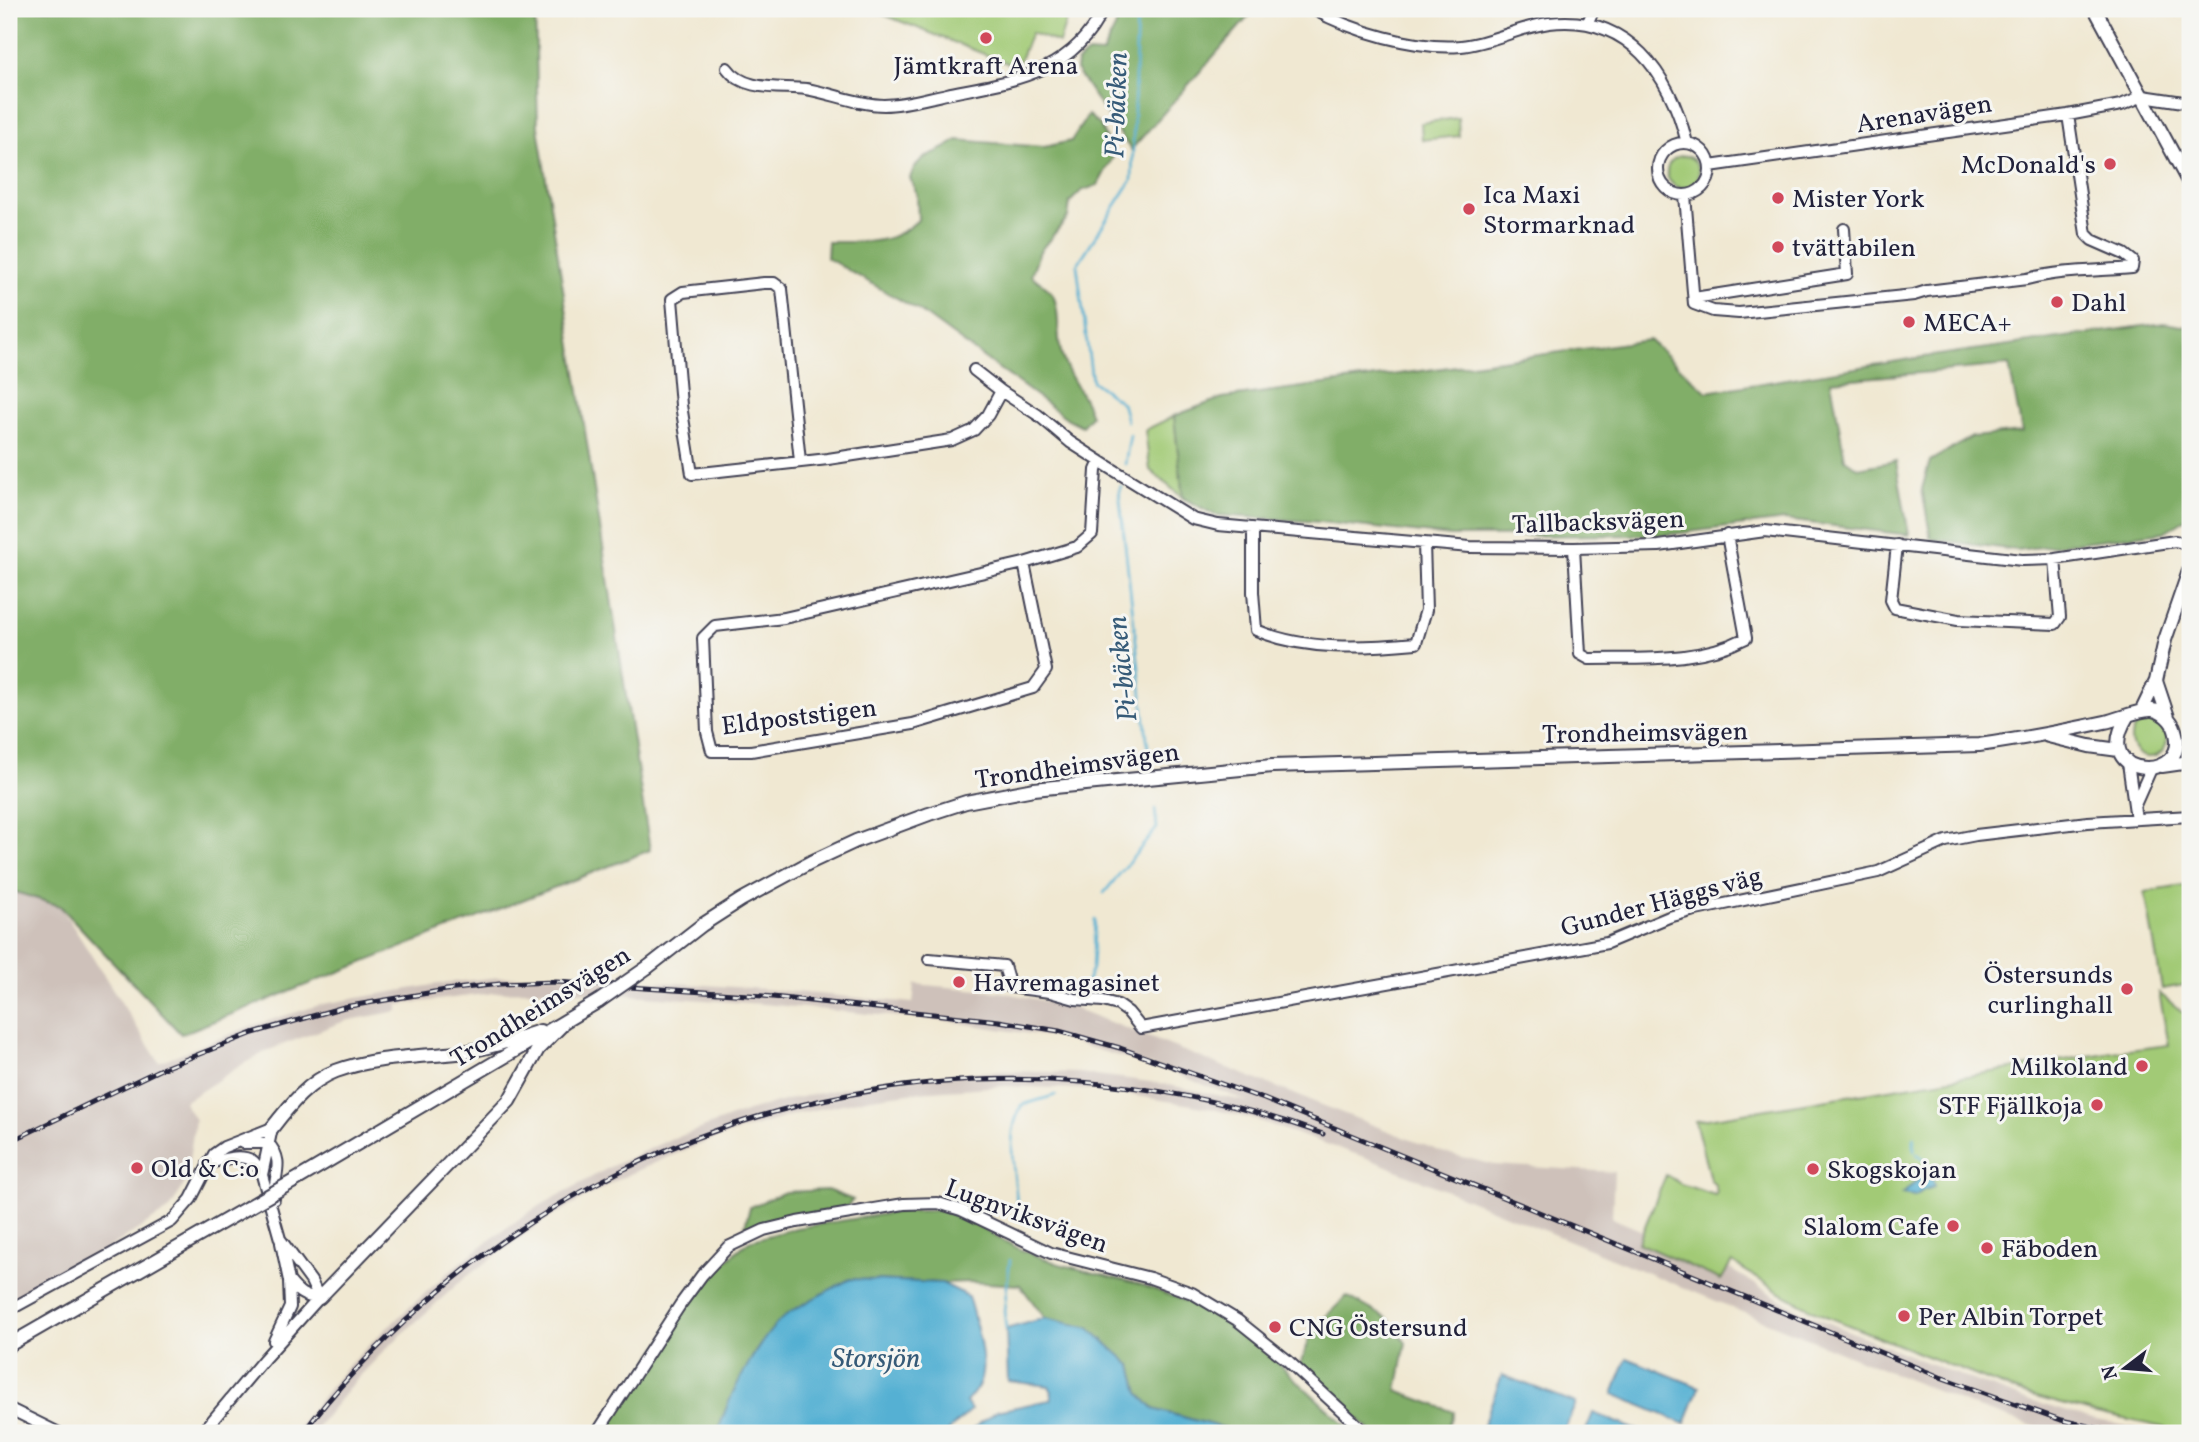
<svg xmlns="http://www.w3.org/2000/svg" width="2199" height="1442" viewBox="0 0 2199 1442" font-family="Vollkorn,serif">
<rect width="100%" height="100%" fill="#f6f6f2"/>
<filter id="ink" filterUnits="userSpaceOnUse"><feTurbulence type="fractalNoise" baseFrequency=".0143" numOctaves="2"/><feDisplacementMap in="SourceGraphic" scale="14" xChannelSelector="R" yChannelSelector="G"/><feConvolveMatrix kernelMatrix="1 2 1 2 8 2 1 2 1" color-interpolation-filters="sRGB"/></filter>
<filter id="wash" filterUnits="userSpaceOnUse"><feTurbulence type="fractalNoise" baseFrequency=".00686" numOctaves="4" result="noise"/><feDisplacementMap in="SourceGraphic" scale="28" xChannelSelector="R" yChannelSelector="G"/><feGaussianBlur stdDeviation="1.57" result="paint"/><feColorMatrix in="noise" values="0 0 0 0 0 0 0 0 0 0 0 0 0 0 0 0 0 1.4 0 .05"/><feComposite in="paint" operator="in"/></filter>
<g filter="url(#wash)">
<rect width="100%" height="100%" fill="#f0e8d2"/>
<path fill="#cec1ba" d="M9 890 60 906 159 1062 251 1026 323 1004 444 983 500 977 556 975 764 989 913 1003 915 984 1001 992 1069 1006 1442 1152 1495 1165 1614 1172 1612 1218 1723 1265 1802 1312 1943 1369 2023 1399 2096 1420 2163 1433H2054L1975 1407 1367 1158 1256 1120 1209 1108 1119 1093 1078 1089 1005 1086 917 1092 871 1098 795 1114 714 1139 668 1157 619 1179 542 1222 462 1280 388 1347 356 1380 312 1433H293L344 1370 378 1336 453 1268 499 1233 534 1209 612 1166 662 1143 748 1111 791 1099 869 1083 958 1073 1005 1071 1079 1073 1121 1078 1164 1084 1249 1102 1163 1069 1057 1038 954 1022 763 1004 556 990 501 992 398 1005V1011L345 1021 269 1050 243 1064 184 1102 195 1120 186 1181 170 1209 112 1246 9 1302Z"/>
<path fill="#a2ca76" stroke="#627658" stroke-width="2" d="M869 9H1070L1059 43 1031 33 1017 67Z
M1458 118 1459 136 1422 140 1421 123Z
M1667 172a16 16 0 1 1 32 0a16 16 0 1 1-32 0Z
M1174 416 1183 498 1150 470 1145 430Z
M2131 739a18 18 0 1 1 36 0a18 18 0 1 1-36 0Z
M2190 885V984L2162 989 2145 892Z
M2159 993 2190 1018V1433L2092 1412 2021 1393 1992 1382 1818 1313 1777 1291 1732 1262 1721 1280 1638 1243 1666 1175 1681 1184 1715 1195 1717 1192 1715 1185 1710 1179 1695 1121 2113 1052 2169 1045Z"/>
<path fill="#81ae67" stroke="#526851" stroke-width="2" d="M9 9H535L538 127 650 850 181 1034 60 906 9 890Z
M1115 9H1246L1250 15 1131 150 1076 70 1077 62 1088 53 1102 54 1116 26Z
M1088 115 1100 125 1113 157 1098 185 1081 191 1070 202 1068 217 1040 251 1031 275C1037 281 1048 287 1052 293 1060 308 1057 331 1060 347 1064 373 1084 392 1091 416L1082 426 1068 419 921 312 827 258 828 242C865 241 889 247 918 220L917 195 910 178C919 150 937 157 957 140L1044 147 1071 141Z
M2164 323 2190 327V516L2164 532 2017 550 1931 539 1922 489 1930 461 1972 437 2022 432 2009 365 1831 381 1845 459 1858 468 1896 461 1909 535 1785 520 1665 535 1451 536 1320 522 1215 515 1183 498 1174 416 1222 398 1649 340 1707 392 1917 358Z
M827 1190 853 1200 845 1208 790 1217 752 1228 745 1226 750 1207 785 1192Z
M942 1210 977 1226 1019 1249 1059 1264 1139 1284 1207 1309 1259 1346 1354 1433H1242L1153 1409 1139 1393 1132 1366 1089 1328 1045 1318 1020 1285 970 1282 942 1283 850 1279 786 1315 755 1352 723 1417 718 1433H603L654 1353 706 1278 749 1241 796 1228 897 1212Z
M1347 1296 1388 1319 1406 1343 1397 1391 1454 1412 1446 1433H1373L1301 1364 1313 1329Z"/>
<path fill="#55b0d3" stroke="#3c6987" stroke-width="2" d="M1928 1169 1931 1173 1934 1187 1924 1190 1915 1196 1903 1194 1918 1179 1919 1173Z
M850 1279 942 1283 968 1296C974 1318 987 1357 981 1379 979 1388 972 1395 966 1402L971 1410 946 1433H718C726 1401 761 1332 789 1313 808 1300 830 1290 850 1279Z
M1045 1318 1089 1328 1132 1366 1139 1393 1153 1409 1242 1433H967L997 1411 1050 1400 1052 1392 1049 1386 1008 1381 1006 1329Z
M1627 1358 1699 1387 1685 1424 1613 1394Z
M1502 1375 1576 1403 1563 1433H1480Z
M1593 1413 1644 1433H1585Z"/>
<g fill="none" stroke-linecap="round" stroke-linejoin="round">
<path stroke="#55b0d3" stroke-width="2.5" d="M1127 421 1122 403 1092 381 1077 265 1132 180 1137 9
M1125 464 1130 435
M1121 486 1119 491 1150 765
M1104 893 1157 828 1155 809
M1082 995 1092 968 1095 919
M1914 1137V1151
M1917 1154 1926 1160V1170
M1017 1211C1017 1176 1003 1137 1022 1105L1056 1095
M1006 1329 1004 1311 1010 1260"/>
</g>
</g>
<g filter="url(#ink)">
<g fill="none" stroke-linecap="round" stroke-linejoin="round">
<g stroke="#414052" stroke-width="14">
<path id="minor" d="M1313 9C1351 31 1417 50 1461 46 1492 43 1519 27 1549 23 1628 13 1670 74 1687 143
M1587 24 1594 9
M727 68C744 92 779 86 806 89 831 93 858 105 884 105 904 105 927 98 947 94 1010 81 1072 75 1103 9
M1658 169a26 26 0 1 1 52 0a26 26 0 1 1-52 0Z
M1710 166 2068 115 2121 105 2143 96 2190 103
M1685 195 1694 304 1713 311 1739 313 1914 295 1927 291 2027 279C2062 270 2096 271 2132 268L2133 261 2124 254 2092 240 2086 234 2068 115
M1694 298 1847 274 1844 229
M974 370 1001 391 1038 415 1070 442 1109 467 1193 519 1218 525 1470 547 1574 548 1659 546 1765 531 2022 560 2055 559 2175 541 2190 544
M800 461 782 289 774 283H764L683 292 672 299 681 405 692 474 828 459 952 440 974 430 988 415 1001 391
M1253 529V592L1256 630C1305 651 1364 648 1416 643L1426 610 1424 543
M1897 545 1891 600 1895 608 1958 620 2055 624 2060 617 2055 559
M1574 548 1580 654 1589 659C1641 658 1698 663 1746 638L1727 535
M1024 563 1046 670 1033 688 913 724 751 751H712L707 732 703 638 715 626 784 618 1024 563 1077 547 1092 534 1096 470 1100 461
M2128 763 2136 819
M2135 805 2151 769
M929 959 1004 966 1010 987 1050 992 1075 999 1103 1001 1118 1005 1128 1012 1141 1028 1607 943 1669 917 1691 911 1878 872 1946 841 1976 835 2088 822 2190 816
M272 1128 262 1175 280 1239 311 1281 319 1298C304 1298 298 1292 289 1281
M243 1143H268C286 1162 273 1176 274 1199
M208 1164C220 1160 240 1153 253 1161 257 1164 260 1171 262 1175
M9 1310 172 1221 191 1199 214 1154 224 1147 272 1128
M274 1341 290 1307 289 1281 281 1243
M10 1409 59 1433
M202 1433 264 1359 319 1298
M597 1433 680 1305 702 1275 728 1247 764 1230 797 1222 904 1204 938 1203 961 1210 1051 1253 1150 1278 1192 1293 1237 1320 1287 1360 1366 1433"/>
</g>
<g stroke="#414052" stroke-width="16">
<path id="major" d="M2095 9 2190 185
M2156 681 2168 717
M2142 710 2156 681 2165 640 2190 568
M2048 736 2089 746 2119 750
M2162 766 2190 762
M648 967 702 925 741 900 811 862 856 841 929 814 966 802 1034 789 1272 766 1979 745C2021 739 2063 731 2105 722 2119 719 2140 709 2152 710 2162 711 2172 720 2175 730 2193 783 2088 782 2127 717
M272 1128C289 1106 309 1081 336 1071 374 1057 417 1057 457 1053 486 1049 513 1040 540 1031
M294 1181 599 1001
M319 1298 509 1101 538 1049 561 1026
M9 1345 247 1208"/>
</g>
<use href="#minor" stroke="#fff" stroke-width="10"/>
<use href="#major" stroke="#fff" stroke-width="12"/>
<g stroke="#22223b" stroke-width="5">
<path id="rail" d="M9 1142 161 1069 253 1033 344 1007 446 990 500 984 556 982 763 996 999 1021 1059 1031 1120 1048 1264 1099 1940 1377 2061 1420 2119 1433
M303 1433C338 1385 379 1344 424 1304 671 1084 1012 1022 1323 1134"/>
</g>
<use href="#rail" stroke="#f6f6f2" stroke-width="2.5" stroke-dasharray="8" stroke-linecap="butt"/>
<g stroke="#414052" stroke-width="16" stroke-linecap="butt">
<path id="major-bridge" d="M599 1001 648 967
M247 1208 294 1181"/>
</g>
<use href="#major-bridge" stroke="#fff" stroke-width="12"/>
</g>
</g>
<g fill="#d1495b" stroke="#f6f6f2" stroke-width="2.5">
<circle cx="986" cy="38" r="7"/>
<circle cx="2110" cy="164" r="7"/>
<circle cx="1778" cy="198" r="7"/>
<circle cx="1469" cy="209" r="7"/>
<circle cx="1778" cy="247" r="7"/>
<circle cx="2057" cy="302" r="7"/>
<circle cx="1909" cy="322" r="7"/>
<circle cx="959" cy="982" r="7"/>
<circle cx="2127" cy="989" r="7"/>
<circle cx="2142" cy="1066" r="7"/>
<circle cx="2097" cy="1105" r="7"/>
<circle cx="137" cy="1168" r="7"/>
<circle cx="1813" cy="1169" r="7"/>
<circle cx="1953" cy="1226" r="7"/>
<circle cx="1987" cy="1248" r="7"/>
<circle cx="1904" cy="1316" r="7"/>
<circle cx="1275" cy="1327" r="7"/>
</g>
<g text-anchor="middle" stroke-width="6" stroke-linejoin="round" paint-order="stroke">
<g font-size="26" fill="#22223b" stroke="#f6f6f2" text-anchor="start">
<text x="986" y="74" text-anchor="middle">Jämtkraft Arena</text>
<text x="2096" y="173" text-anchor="end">McDonald's</text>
<text x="1483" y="203">Ica Maxi<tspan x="1483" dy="30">Stormarknad</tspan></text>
<text x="1792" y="207">Mister York</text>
<text x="1792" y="256">tvättabilen</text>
<text x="2071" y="311">Dahl</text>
<text x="1923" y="331">MECA+</text>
<text x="2113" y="983" text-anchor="end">Östersunds<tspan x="2113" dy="30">curlinghall</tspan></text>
<text x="973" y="991">Havremagasinet</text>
<text x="2128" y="1075" text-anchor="end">Milkoland</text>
<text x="2083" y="1114" text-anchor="end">STF Fjällkoja</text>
<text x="151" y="1177">Old &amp; C:o</text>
<text x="1827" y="1178">Skogskojan</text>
<text x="1939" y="1235" text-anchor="end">Slalom Cafe</text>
<text x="2001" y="1257">Fäboden</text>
<text x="1918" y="1325">Per Albin Torpet</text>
<text x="1289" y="1336">CNG Östersund</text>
</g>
<g font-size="26" fill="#22223b" stroke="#f6f6f2">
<text transform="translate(1924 113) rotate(-9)" y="9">Arenavägen</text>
<text transform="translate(1598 521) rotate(-2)" y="9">Tallbacksvägen</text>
<text transform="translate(799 716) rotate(-7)" y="9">Eldpoststigen</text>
<text transform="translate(1645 732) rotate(-1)" y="9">Trondheimsvägen</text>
<text transform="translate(1077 765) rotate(-8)" y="9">Trondheimsvägen</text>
<text transform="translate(1661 901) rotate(-15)" y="9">Gunder Häggs väg</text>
<text transform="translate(540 1006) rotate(-32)" y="9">Trondheimsvägen</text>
<text transform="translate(1027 1215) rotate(20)" y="9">Lugnviksvägen</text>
</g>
<g font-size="28" font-style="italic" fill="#365b78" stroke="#f6f6f2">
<text transform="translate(1115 105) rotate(-88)" y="10">Pi-bäcken</text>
<text transform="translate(1121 669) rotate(-96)" y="10">Pi-bäcken</text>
<text x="876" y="1367">Storsjön</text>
</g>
</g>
<rect width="2199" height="1442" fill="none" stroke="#f6f6f2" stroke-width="35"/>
<g transform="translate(2125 1368) rotate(254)" stroke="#f6f6f2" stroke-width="5" paint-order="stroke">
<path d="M0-5L12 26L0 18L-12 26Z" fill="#22223b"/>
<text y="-10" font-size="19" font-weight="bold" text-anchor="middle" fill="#22223b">N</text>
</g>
</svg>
